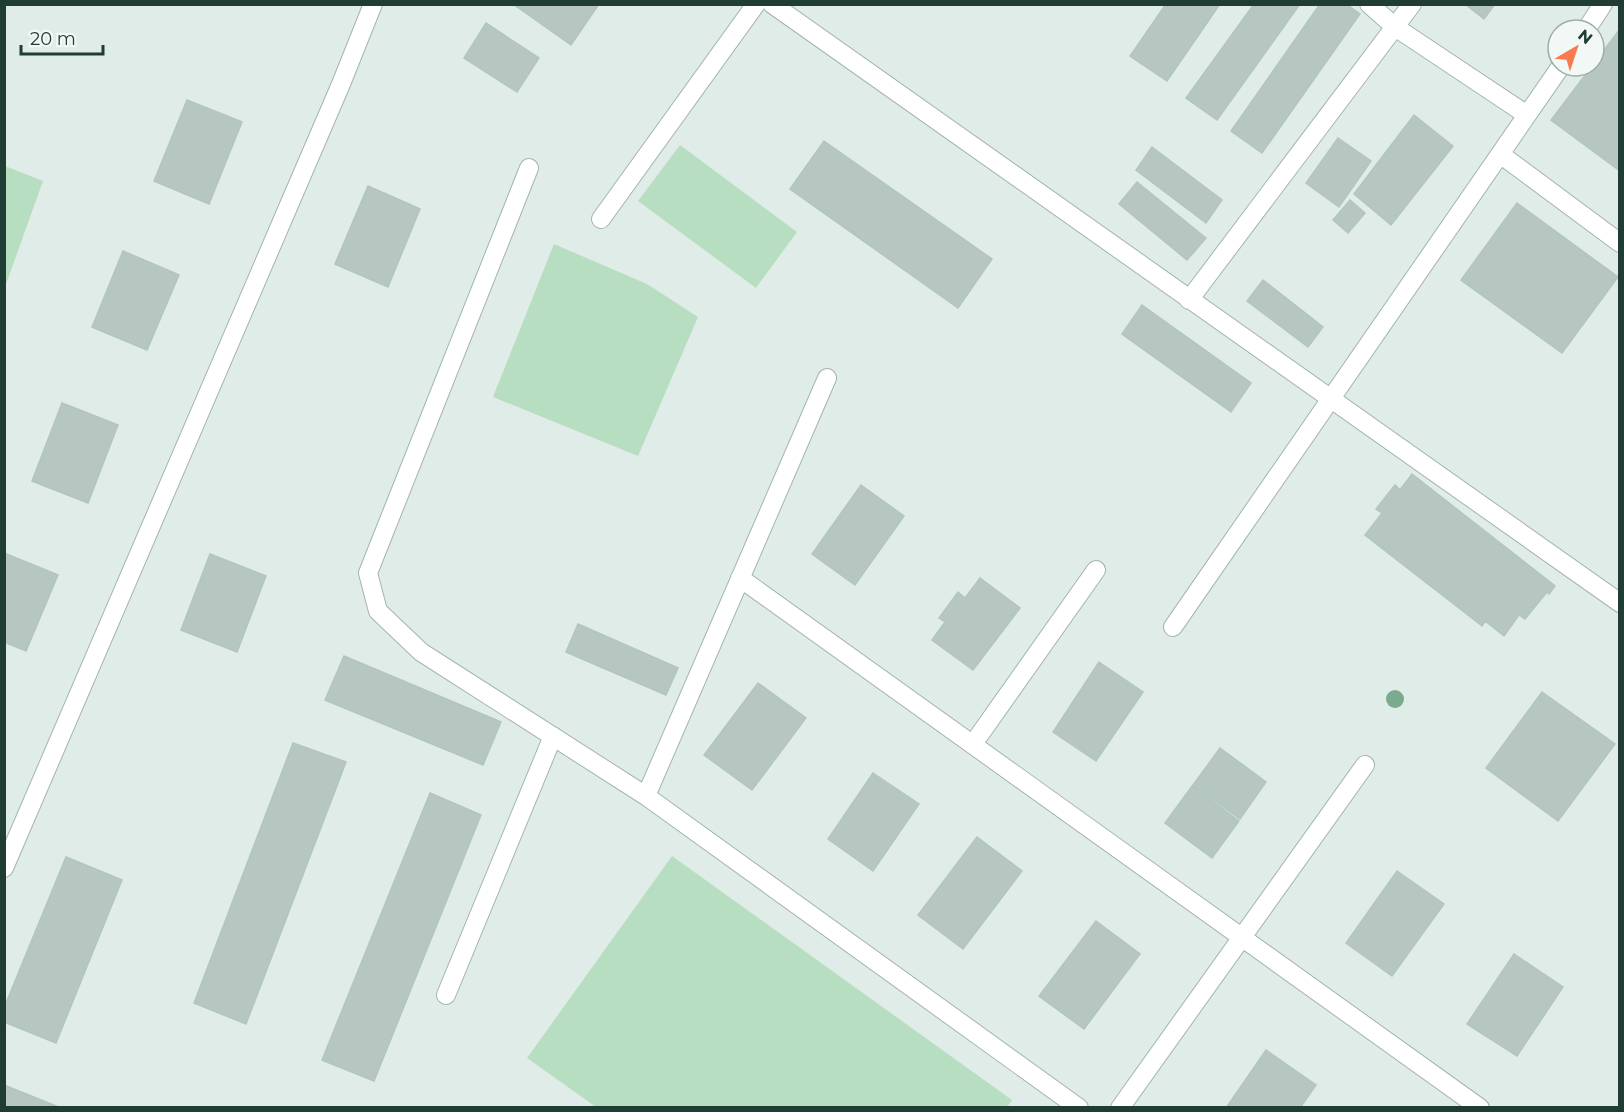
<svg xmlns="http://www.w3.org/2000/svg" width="1624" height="1112" viewBox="0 0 1624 1112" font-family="Montserrat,sans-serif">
<rect width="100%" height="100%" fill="#e0ece7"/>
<path fill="#b8dec2" d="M680 145 797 232 756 288 638 201Z
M5 166 43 181 5 287 4 166Z
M554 244 647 284 698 317 638 456 493 397Z
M672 856 1012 1100 1007 1107H596L527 1058Z"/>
<path fill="#b5c7c0" stroke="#b2c6be" stroke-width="1.5" d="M513 4H599L571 45Z
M1166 4H1220L1167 81 1130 56Z
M1254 4H1300L1217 120 1186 98Z
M1320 4H1346L1360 14 1262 153 1231 131Z
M1465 4H1495L1484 19Z
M486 23 539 58 517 92 464 58Z
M1620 29V171L1551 120 1592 66H1594V63Z
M187 100 242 122 209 204 154 181Z
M1414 115 1453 146 1391 225 1354 194Z
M1338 138 1371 161 1339 207 1306 183Z
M824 141 992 259 958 308 790 189Z
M1152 147 1222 200 1206 223 1136 170Z
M1137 182 1206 238 1187 260 1119 204Z
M368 186 420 209 388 287 335 264Z
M1350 200 1365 213 1348 233 1333 220Z
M1517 203 1618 277 1562 353 1461 280Z
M123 251 179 275 147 350 92 327Z
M1263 280 1323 327 1308 347 1247 301Z
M1142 305 1251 383 1231 412 1122 334Z
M62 403 118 425 88 503 32 481Z
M1412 474 1555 586 1549 594 1547 592 1525 619 1519 615 1504 636 1485 621 1482 626 1365 535 1382 513 1376 509 1395 485 1400 490Z
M861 485 904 516 855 585 812 554Z
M4 553 58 575 26 651 4 642Z
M210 554 266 576 237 652 181 630Z
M980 578 1020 608 973 670 932 640 945 622 939 618 958 592 965 598Z
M578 624 678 668 666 695 566 652Z
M344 656 501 722 483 765 325 700Z
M1099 662 1143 692 1096 761 1053 732Z
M758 683 806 718 752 790 704 755Z
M1542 692 1615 744 1558 821 1486 768Z
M293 743 346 762 246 1024 194 1003Z
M1220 748 1266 782 1240 819 1193 785Z
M873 773 919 804 873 871 828 839Z
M1192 786 1239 821 1212 858 1165 823Z
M430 793 481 815 374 1081 322 1060Z
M977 837 1022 871 963 949 918 915Z
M66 857 122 880 56 1043 4 1022V1008Z
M1397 871 1444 904 1392 976 1346 943Z
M1096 921 1140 954 1084 1029 1039 996Z
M1514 954 1563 987 1517 1056 1467 1024Z
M1266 1050 1316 1085 1300 1108H1226Z
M4 1085 61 1108H4Z"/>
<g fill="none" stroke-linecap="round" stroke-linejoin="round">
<g stroke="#a3b4ae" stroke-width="20">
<path id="minor" d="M772 4 1620 603
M1369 4 1395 27 1527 115
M1586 30 1603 4
M1500 154 1620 243
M529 168 368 573 378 611 421 652 646 796 1079 1108
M601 219 756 4
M1189 300 1412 4
M740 578 1480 1108
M1173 627 1561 66
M973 744 1096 570
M646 796 827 378
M4 868 341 84 373 4
M446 995 553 736
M1120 1108 1365 765"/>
</g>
<use href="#minor" stroke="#fff" stroke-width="18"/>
</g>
<circle fill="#7bab8e" cx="1395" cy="699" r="9"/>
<rect width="1624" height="1112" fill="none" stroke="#203d35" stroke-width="12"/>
<g transform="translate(1576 48) rotate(39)"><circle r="28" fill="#f1f8f5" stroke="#9dada8" stroke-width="1.5"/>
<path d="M0-4.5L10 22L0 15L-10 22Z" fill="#f97951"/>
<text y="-9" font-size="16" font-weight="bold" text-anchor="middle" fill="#203d35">N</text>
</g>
<path d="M21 45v9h82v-9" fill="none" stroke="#203d35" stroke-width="3"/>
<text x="30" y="45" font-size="18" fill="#203d35" stroke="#f1f8f5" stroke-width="4.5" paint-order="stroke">20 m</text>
</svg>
